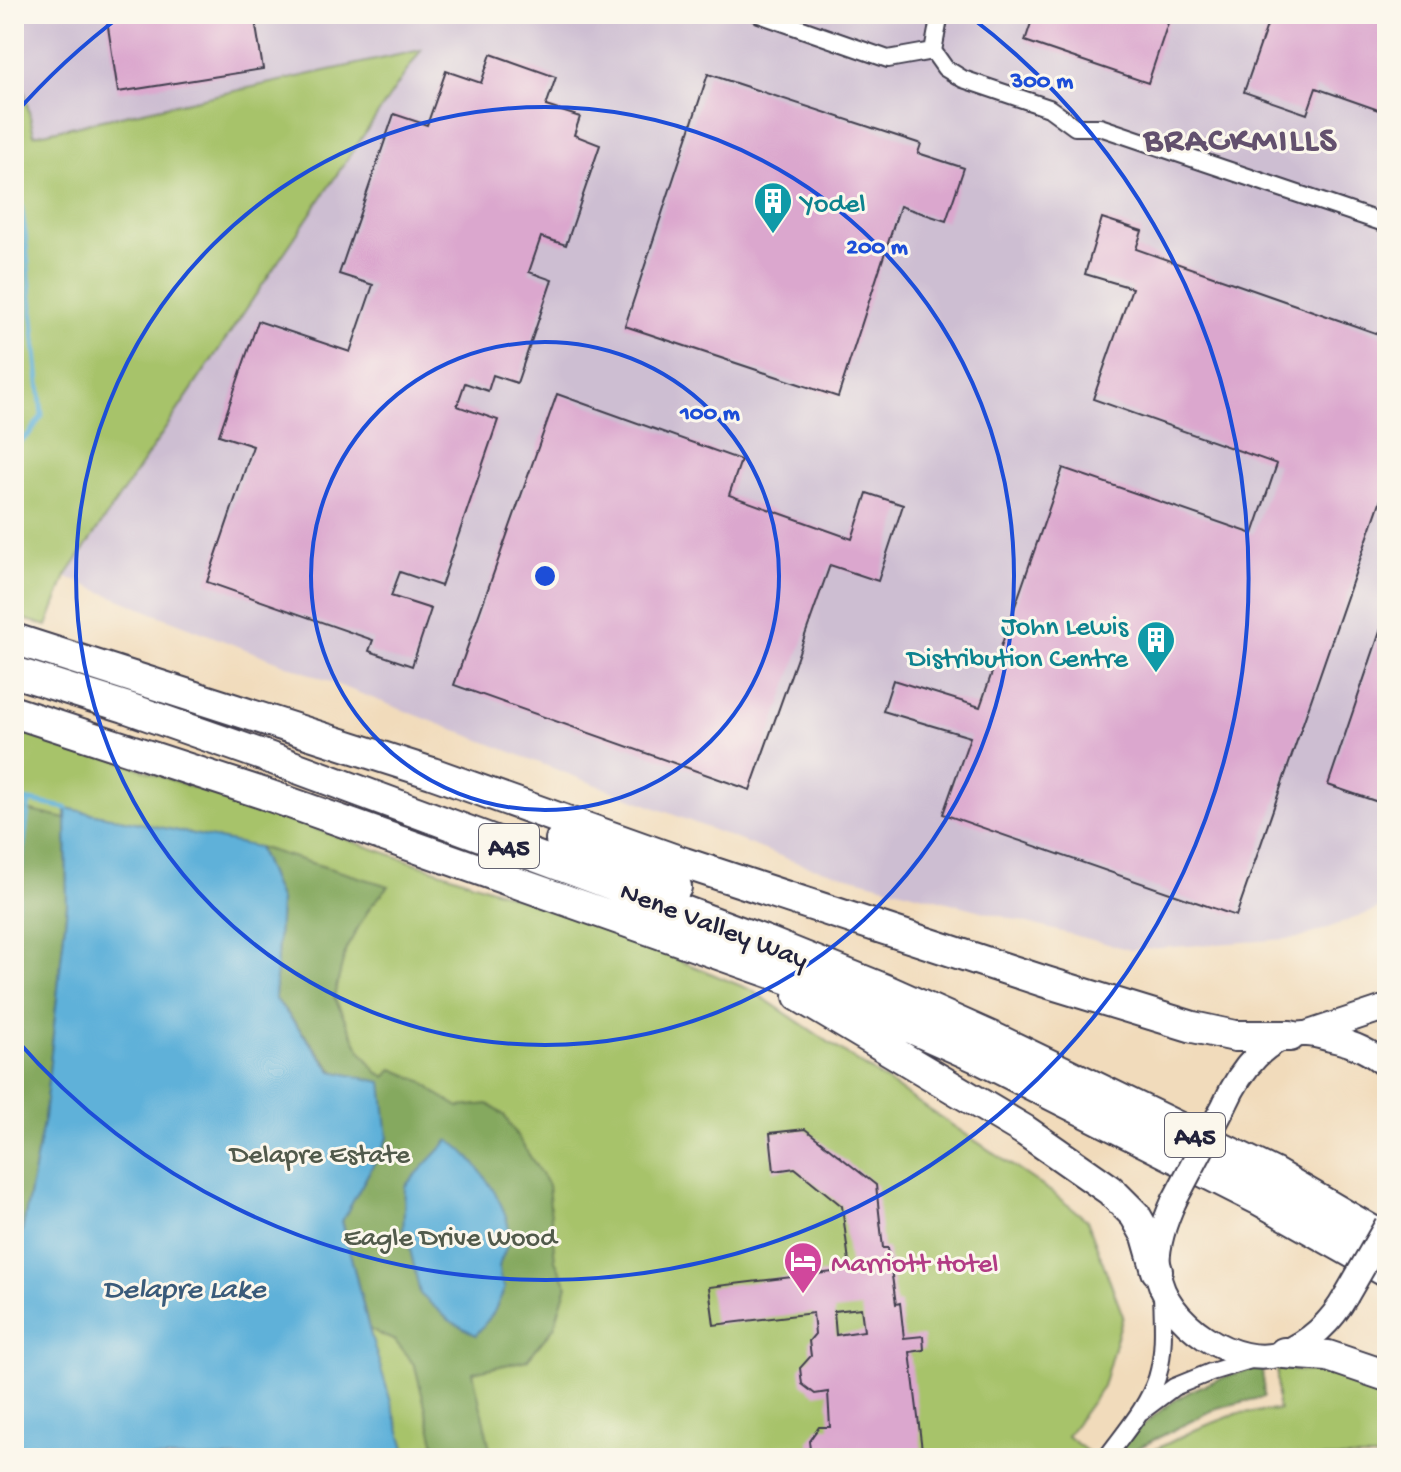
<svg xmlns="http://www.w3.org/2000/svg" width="1401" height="1472" viewBox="0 0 1401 1472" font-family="'Gochi Hand',sans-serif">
<rect width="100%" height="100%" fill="#fbf7ec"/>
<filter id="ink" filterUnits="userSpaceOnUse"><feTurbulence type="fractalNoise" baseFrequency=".0125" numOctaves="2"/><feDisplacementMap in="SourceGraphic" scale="16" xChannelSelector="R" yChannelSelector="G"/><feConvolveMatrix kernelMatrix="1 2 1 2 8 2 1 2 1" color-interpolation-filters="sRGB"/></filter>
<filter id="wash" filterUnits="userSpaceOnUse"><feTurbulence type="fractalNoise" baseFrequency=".006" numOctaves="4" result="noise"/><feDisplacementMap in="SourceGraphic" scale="32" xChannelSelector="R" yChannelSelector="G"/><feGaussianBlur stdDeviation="1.8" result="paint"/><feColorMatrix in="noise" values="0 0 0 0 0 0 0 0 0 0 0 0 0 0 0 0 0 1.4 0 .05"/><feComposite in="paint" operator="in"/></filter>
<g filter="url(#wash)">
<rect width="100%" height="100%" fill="#f1dbbb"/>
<path fill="#cdbed2" d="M14 14H1387V906L1301 938 1131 950 798 863 155 614 66 577 420 51 34 135 14 43Z"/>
<path fill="#a7c36a" stroke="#647252" stroke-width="2" d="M14 43 34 135 421 50 66 576 47 626 14 616Z
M21 724 163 777 577 918 751 990 1050 1191 1087 1220 1123 1316 1103 1386 1067 1436 1096 1458H14V809Z
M1277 1369 1350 1375 1387 1385V1458H1138L1197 1429 1239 1413 1279 1410 1277 1403Z"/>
<path fill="#85a95e" stroke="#54664c" stroke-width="2" d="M14 807 66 819 67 904 44 1118 14 1274Z
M258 847 389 886 370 907 346 949 334 997 360 1050 377 1072 385 1077 393 1069 422 1081 436 1093 459 1107 488 1104 504 1115 548 1185 555 1260 567 1285 554 1327 527 1360 473 1372 492 1458H438L415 1366 395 1341 369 1329 342 1220 388 1138 275 998 280 901Z
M1262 1367 1264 1397 1217 1408 1120 1457 1117 1455V1450C1165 1401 1195 1382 1262 1367Z"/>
<path fill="#5eb1d9" stroke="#406a8a" stroke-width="2" d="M66 808 258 847 280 901 275 998 332 1071 382 1082 388 1138 342 1221 369 1329 408 1458H14V1274L44 1118 67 905Z
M449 1140C473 1154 509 1206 509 1234 508 1258 490 1261 505 1288L494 1312 476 1335 449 1320 420 1294 410 1249 403 1234 405 1186Z"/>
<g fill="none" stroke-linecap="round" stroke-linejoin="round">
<path stroke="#5eb1d9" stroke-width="5" d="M14 155 25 233 42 416 29 434 14 447
M14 798 66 808
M14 924 29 801"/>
</g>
<g id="blocks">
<path fill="#dba7ce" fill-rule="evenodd" d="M106 14H254L263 69 118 92Z
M1034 14H1171L1148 83 1025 41Z
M1271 14H1387V113L1316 88 1307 114 1244 92Z
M491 54 556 77 546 106 580 117 574 135 600 145 566 245 541 237 529 272 552 280 517 383 493 375 488 391 465 383 457 406 498 420 441 586 400 572 391 596 431 609 412 666 369 651 373 640 207 582 253 446 219 435 258 321 350 352 373 285 339 274 394 114 427 125 446 71 481 83Z
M708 74 921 144 918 153 964 168 946 221 900 206 838 397 625 326Z
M1102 218 1142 231 1136 249 1387 337V501L1381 499 1236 916 943 814 970 737 883 711 893 680 980 707 1063 468 1253 534 1277 464 1093 399 1132 288 1085 274Z
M557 394 741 460 729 495 852 539 867 493 903 505 878 581 830 565 750 790 454 685Z
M1385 617 1387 618V805L1328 785Z
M805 1129 876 1185 883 1248H888L896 1304 900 1303 904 1338 923 1336 924 1350 910 1352 923 1458H811L809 1441 819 1427H830L828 1392 815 1394 802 1384 800 1368 811 1356 809 1341 815 1334 813 1313 714 1325 709 1287 850 1270 842 1206 795 1168 774 1171 770 1133ZM861 1308 864 1331 836 1335 834 1311Z"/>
</g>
</g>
<g filter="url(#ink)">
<use href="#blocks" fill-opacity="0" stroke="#413e4e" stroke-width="2"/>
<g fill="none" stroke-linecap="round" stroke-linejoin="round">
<g stroke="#413e4e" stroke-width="20">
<path id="street" d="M759 14 888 59 933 51 945 68 963 79 1049 108 1075 127H1100L1387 224
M933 51 940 14
M1142 1411 1174 1387 1211 1372 1254 1359
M1106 1458C1124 1433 1147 1408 1157 1378 1165 1352 1163 1322 1162 1295"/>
</g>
<g stroke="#413e4e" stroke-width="28">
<path id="secondary" d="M1309 1033 1387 1007
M1225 1104C1239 1073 1267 1032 1306 1034 1315 1034 1323 1037 1331 1039 1354 1044 1370 1051 1387 1066
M1174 1201C1164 1223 1155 1248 1158 1272 1163 1321 1237 1371 1283 1353 1310 1342 1332 1321 1346 1296"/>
</g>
<g stroke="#413e4e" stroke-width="34">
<path id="highway" d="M14 639 432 773 684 863 1046 982 1193 1027 1235 1036H1290
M14 672 125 707 265 756 767 942 886 990 998 1040 1273 1173 1387 1240
M14 712 265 794 846 999 981 1059 1258 1199 1387 1272
M561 840 676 887
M799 996 1024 1130 1110 1190 1135 1215 1147 1236 1157 1271
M1284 1353 1328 1356 1387 1376"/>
</g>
<use href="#street" stroke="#fff" stroke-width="16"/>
<use href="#secondary" stroke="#fff" stroke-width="24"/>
<use href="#highway" stroke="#fff" stroke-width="30"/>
<g stroke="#413e4e" stroke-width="28" stroke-linecap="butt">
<path id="secondary-bridge" d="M1174 1201 1225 1104
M1346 1296 1387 1225"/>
</g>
<use href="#secondary-bridge" stroke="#fff" stroke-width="24"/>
</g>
</g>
<g fill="none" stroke="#1d4ed8" stroke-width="4">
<circle cx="545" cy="576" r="234"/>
<circle cx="545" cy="576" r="469"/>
<path d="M14 115A703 703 0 0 1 122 15M968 15A703 703 0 1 1 14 1037"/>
</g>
<defs>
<g id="building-pin" transform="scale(2)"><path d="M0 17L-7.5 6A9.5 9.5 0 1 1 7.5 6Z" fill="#0f9aa8" stroke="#fbf7ec"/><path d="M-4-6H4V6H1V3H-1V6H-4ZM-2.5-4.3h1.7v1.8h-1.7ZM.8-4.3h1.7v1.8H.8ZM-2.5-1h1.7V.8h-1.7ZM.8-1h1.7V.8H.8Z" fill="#fff"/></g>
<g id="hotel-pin" transform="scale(2)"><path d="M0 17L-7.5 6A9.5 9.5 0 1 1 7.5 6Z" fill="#d1479c" stroke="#fbf7ec"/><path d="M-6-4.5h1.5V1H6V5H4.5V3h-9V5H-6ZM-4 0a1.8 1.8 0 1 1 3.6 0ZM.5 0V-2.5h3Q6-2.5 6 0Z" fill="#fff"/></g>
</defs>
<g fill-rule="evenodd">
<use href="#building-pin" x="773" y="201"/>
<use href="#building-pin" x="1156" y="640"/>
<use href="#hotel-pin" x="803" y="1261"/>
</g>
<g text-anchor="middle" stroke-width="6" stroke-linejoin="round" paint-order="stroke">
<g fill="#fbf7ec" stroke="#636270" stroke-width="2">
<rect x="479" y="824" width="60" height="44" rx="6"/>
<rect x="1165" y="1113" width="60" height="44" rx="6"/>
</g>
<g font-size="26" font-weight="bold" fill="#22223b">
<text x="509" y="855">A45</text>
<text x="1195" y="1144">A45</text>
</g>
<g font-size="28" fill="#0d838f" stroke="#fbf7ec" text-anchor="start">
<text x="801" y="211">Yodel</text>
<text x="1128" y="634" text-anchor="end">John Lewis<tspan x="1128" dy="32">Distribution Centre</tspan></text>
</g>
<g font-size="28" fill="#22223b" stroke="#fbf7ec">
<text transform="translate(715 923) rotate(21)" y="10">Nene Valley Way</text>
</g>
<g font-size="28" fill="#515a4b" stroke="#fbf7ec">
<text x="320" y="1162">Delapre Estate</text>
<text x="450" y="1245">Eagle Drive Wood</text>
</g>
<g font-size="28" fill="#b23c85" stroke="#fbf7ec" text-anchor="start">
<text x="831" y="1271">Marriott Hotel</text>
</g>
<g font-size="30" font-style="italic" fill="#3a5b7a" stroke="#fbf7ec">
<text x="184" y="1297">Delapre Lake</text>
</g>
<g font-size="36" font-weight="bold" letter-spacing="2" fill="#63516e" stroke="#fbf7ec">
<text x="1241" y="149">BRACKMILLS</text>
</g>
</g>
<circle cx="545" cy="576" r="12" fill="#1d4ed8" stroke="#fbf7ec" stroke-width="4"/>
<g font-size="24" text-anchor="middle" font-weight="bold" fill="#1d4ed8" stroke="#fbf7ec" stroke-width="6" stroke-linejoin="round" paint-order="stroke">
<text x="1042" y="87">300 m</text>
<text x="877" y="253">200 m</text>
<text x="710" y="419">100 m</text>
</g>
<rect width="1401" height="1472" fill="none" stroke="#fbf7ec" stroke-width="48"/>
</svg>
